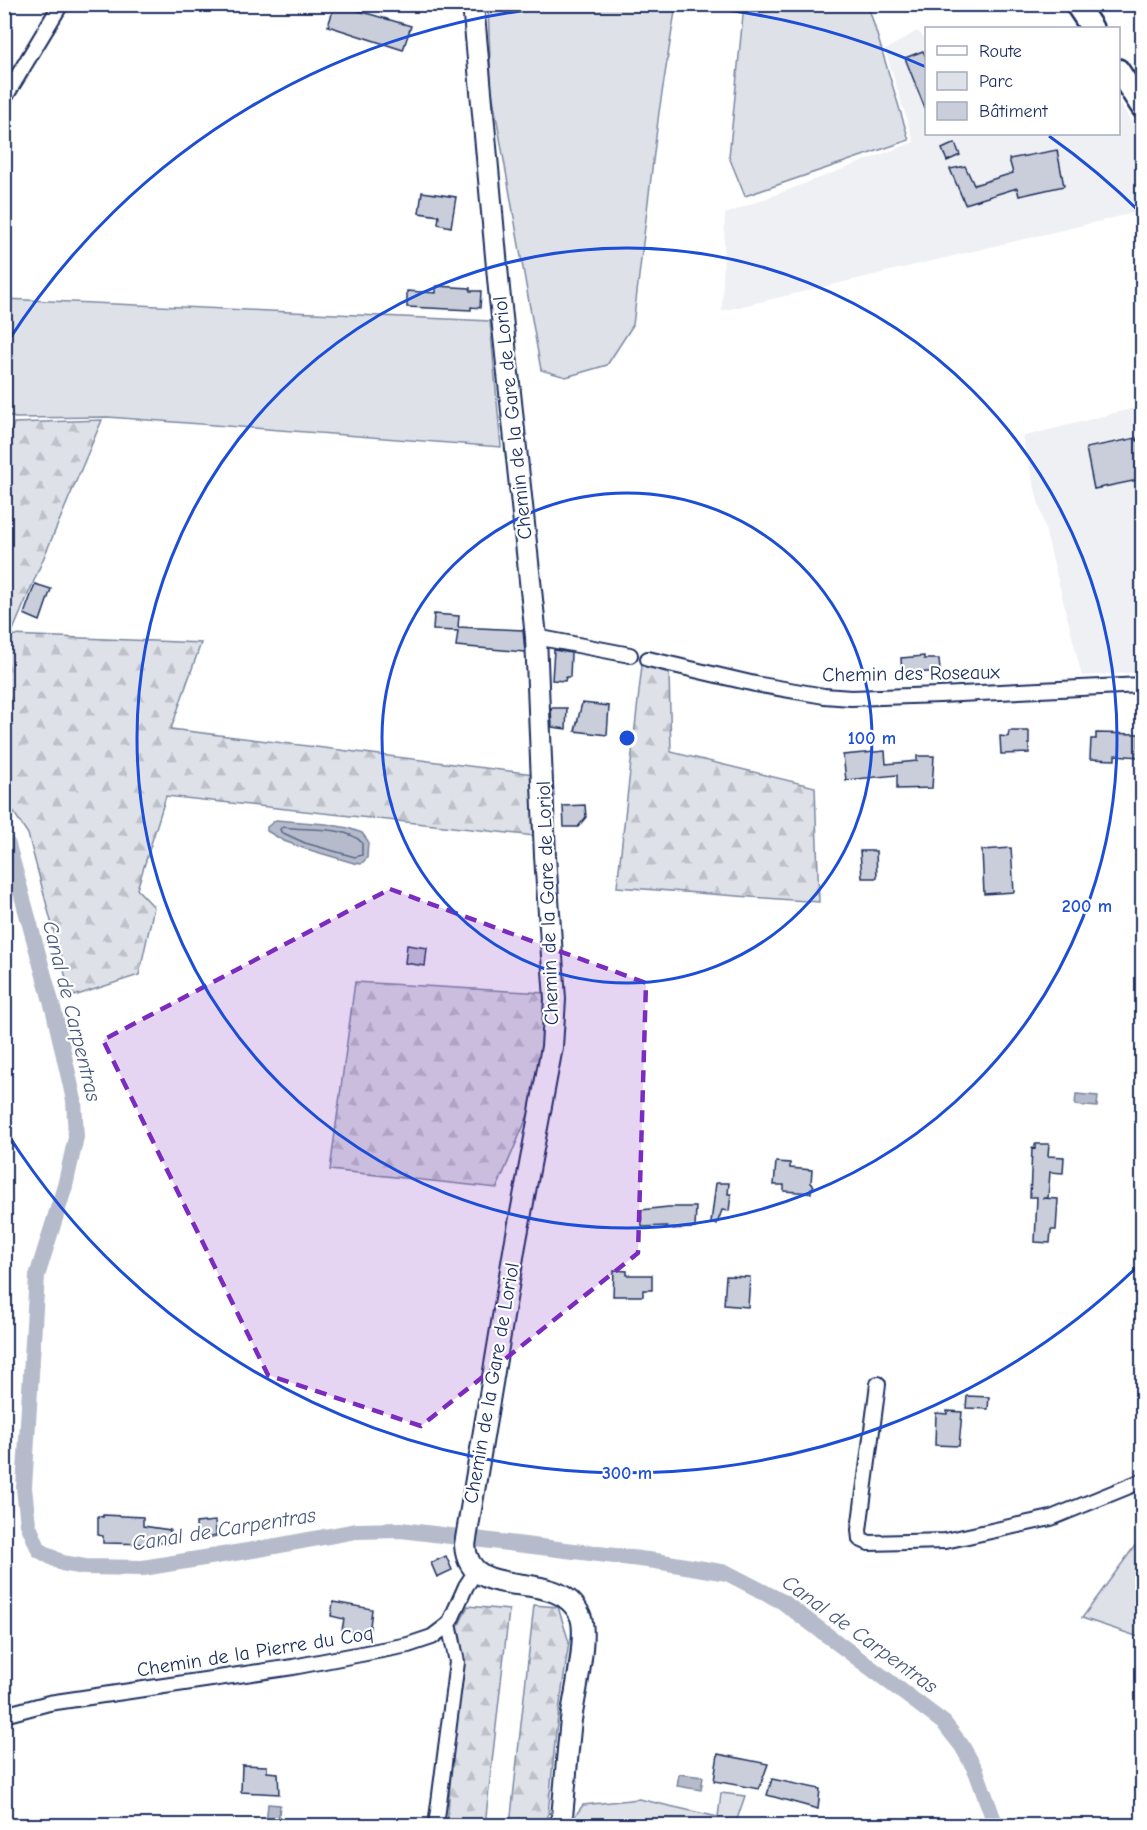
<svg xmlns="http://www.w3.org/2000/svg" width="1147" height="1830" viewBox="0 0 1147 1830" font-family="'Comic Neue',sans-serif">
<defs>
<pattern id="forest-firs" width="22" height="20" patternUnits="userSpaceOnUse" patternTransform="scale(1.5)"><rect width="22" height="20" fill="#dee1e7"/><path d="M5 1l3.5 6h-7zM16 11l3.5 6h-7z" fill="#bec1c9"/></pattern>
</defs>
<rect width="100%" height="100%" fill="#fff"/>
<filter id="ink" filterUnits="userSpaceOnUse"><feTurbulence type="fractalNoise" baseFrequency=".0167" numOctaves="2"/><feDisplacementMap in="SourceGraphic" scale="12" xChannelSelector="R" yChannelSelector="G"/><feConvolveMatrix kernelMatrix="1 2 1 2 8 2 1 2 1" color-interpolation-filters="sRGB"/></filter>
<g filter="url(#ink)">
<path fill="#eff0f4" d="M917 31 926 39V134H1118L1119 101 1142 139V211L722 311 725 214 914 142 885 50Z
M1142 406V672L1082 676 1022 437Z"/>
<path fill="#dee1e7" stroke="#7c88a2" stroke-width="1.5" d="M488 5H676L659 112 633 325 607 365 566 377 541 370 491 87Z
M744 5H868L909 140 745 196 729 157Z
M5 299 490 321 501 447 108 417 15 418 5 414Z
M1142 1536V1638L1082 1618Z
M721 1793 745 1796 735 1825H572V1820L583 1805 639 1799 718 1817Z"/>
<path fill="url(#forest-firs)" stroke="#7c88a2" stroke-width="1.5" d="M102 420 11 635 201 643 171 729 534 774 535 836 166 796 137 889 154 907 139 975 71 997 28 834 5 799 4 450 14 423Z
M642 665 669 673 671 752 815 787 819 902 617 887Z
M355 982 545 993 547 1025 537 1094 497 1188 330 1170Z
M534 1605 558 1607 569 1642 556 1731 547 1825H510Z
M468 1606 509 1610 485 1825 447 1826 461 1640 458 1627Z"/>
<path fill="#b5bbca" stroke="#77839f" stroke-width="1.5" d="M276 820 326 824 348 828 362 833 368 841 367 858 361 864 354 863 303 848 284 841 267 831V827Z
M1076 1094 1098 1096 1097 1107 1075 1105Z
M679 1774 703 1777 701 1790 677 1786Z
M268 1804 280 1805 278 1825H266Z"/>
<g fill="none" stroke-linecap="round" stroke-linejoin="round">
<path stroke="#596789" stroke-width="1.5" d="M283 827C304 831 348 825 362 843V855L355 857 305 843 281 832 280 829Z"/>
<path stroke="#b5bbca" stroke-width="16" d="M4 840 8 845 54 1012 74 1100 76 1137 65 1186 37 1276 24 1488 28 1524 39 1550 62 1563 85 1567 143 1568 265 1548 356 1531 401 1530 656 1561 727 1573 783 1602 944 1723 962 1746 976 1771 996 1826"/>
</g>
<path fill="#caceda" stroke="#1b2f5e" stroke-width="1.5" d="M335 4 411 26 403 50 328 26Z
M923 51 927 59 926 111 905 58Z
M955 143 960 155 947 161 942 149Z
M1057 150 1064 186 1019 196 1017 188 965 204 950 169 965 166 974 185 1013 173 1009 159Z
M422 192 456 197 451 227 438 224 439 216 419 213Z
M436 286 470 288V291H481L480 308 471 307V310L407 307V291L436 293Z
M1136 438 1137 441 1143 440V479L1094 489 1086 448Z
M35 584 51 589 40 621 24 614Z
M434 614 459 616 458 627 523 630 525 652 456 646 458 631 433 630Z
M554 650 571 653 570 677H566L565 681 552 680Z
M924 656V659H939L940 671 902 674 901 658Z
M582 703 609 706 607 735 575 731Z
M551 708H567L566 729 552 727Z
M1009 731H1029V753L1001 754 1000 736 1008 737Z
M1096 733 1139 734V757L1115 755V760L1090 759 1091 739H1096Z
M885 751 886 764 917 761V756H934L932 788 897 789V775L846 780 843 755Z
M585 805 586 817 578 827H564L563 806Z
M1011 848 1014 892 984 894 982 850Z
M860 851H876L877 878H862Z
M407 945 427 948 425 966 405 963Z
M1035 1144H1049L1048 1156 1064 1157 1063 1173 1050 1172 1048 1198H1042L1058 1199 1056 1230H1051L1050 1243 1035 1242 1037 1197H1030L1032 1148 1035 1149Z
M776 1162 790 1163V1168L812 1170 811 1183 814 1186 811 1189V1193L784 1191V1185H774Z
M716 1183H729L728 1194H731L729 1211 722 1210 717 1224 711 1223Z
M668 1207H696L695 1228 667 1229V1226L642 1227 641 1210Z
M614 1270 627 1271V1275H652V1290H643V1296H613Z
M726 1276 750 1277 748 1307 724 1305Z
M967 1396 989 1397 988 1409 966 1408Z
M947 1411 962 1412 959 1446 935 1445 936 1413 947 1414Z
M103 1515 143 1517V1526L170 1530 168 1544 154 1542 155 1544 103 1543V1536L98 1535V1516L103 1517Z
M215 1521 216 1536 197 1541 196 1523Z
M446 1556 452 1570 437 1577 431 1563Z
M333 1602 372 1609 369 1635 342 1630 344 1619 331 1616Z
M718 1754 768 1764 759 1789 714 1781Z
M242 1765 267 1766V1772L278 1773 279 1794 241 1792Z
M772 1779 820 1789 818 1809 767 1795Z"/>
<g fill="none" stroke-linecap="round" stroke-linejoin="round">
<g stroke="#1b2f5e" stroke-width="18">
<path id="street" d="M4 99 61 4
M536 637 630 655
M648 659 755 684 824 696 851 698 940 695 1142 685
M878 1384 859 1530 860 1539 869 1543 945 1541 1051 1518 1142 1481
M4 1715 49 1703 293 1667 408 1645 432 1637 449 1624 466 1586 476 1571
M436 1826 457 1662 449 1624"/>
</g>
<g stroke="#1b2f5e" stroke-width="24">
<path id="secondary" d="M473 4 499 289 536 637 545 856 555 999 552 1047 515 1245 465 1545C469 1606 556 1564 580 1615 589 1634 574 1697 571 1720 567 1755 565 1790 561 1826"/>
</g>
<g stroke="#1b2f5e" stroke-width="26">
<path id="primary" d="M1076 4 1092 28
M1118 70 1142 107"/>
</g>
<use href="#street" stroke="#fff" stroke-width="14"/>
<use href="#secondary" stroke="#fff" stroke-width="20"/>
<use href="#primary" stroke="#fff" stroke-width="21"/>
</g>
</g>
<path fill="#7b2cbf" fill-opacity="0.2" stroke="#7b2cbf" stroke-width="4.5" stroke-dasharray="12 8" stroke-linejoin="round" d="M390 889 646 983 638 1253 421 1426 268 1375 103 1040Z"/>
<g fill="none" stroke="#1d4ed8" stroke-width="3">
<circle cx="627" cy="738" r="245"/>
<circle cx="627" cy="738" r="490"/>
<path d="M1142 1262A735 735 0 0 1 7 1133M7 343A735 735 0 0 1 576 5M678 5A735 735 0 0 1 926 67M1049 136A735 735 0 0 1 1142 214"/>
</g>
<g text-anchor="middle" stroke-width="4.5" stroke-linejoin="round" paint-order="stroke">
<g font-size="20" fill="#1b2f5e" stroke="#fff">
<text transform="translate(512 418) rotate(-96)" y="7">Chemin de la Gare de Loriol</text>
<text transform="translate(911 673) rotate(-1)" y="7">Chemin des Roseaux</text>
<text transform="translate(547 903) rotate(-92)" y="7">Chemin de la Gare de Loriol</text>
<text transform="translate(491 1383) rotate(-80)" y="7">Chemin de la Gare de Loriol</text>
<text transform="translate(255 1651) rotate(-9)" y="7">Chemin de la Pierre du Coq</text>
</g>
<g font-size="21" font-style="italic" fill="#49597e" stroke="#fff">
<text transform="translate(72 1011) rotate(76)" y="7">Canal de Carpentras</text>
<text transform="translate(224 1529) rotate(-9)" y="7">Canal de Carpentras</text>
<text transform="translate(860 1634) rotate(36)" y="7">Canal de Carpentras</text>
</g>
</g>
<circle cx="627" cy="738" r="9" fill="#1d4ed8" stroke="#fff" stroke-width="3"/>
<g font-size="18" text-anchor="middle" font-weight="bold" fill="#1d4ed8" stroke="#fff" stroke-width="4.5" stroke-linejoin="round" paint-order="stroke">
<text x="872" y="744">100 m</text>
<text x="1087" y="912">200 m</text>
<text x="627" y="1479">300 m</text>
</g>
<rect width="1147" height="1830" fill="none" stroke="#fff" stroke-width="24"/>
<rect x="12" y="12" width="1123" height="1806" fill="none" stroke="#1b2f5e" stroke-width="2" filter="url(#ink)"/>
<rect x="925" y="27" width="195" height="108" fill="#ffffff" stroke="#a4acbf" stroke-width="1.5"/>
<rect x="937" y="46" width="30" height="9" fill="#ffffff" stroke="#a4acbf" stroke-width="1.5"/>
<text x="979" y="57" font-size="18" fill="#1b2f5e">Route</text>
<rect x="937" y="72" width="30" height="18" fill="#dee1e7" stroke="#a4acbf" stroke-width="1.5"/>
<text x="979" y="87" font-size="18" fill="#1b2f5e">Parc</text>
<rect x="937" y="102" width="30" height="18" fill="#caceda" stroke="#a4acbf" stroke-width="1.5"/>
<text x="979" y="117" font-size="18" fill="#1b2f5e">Bâtiment</text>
</svg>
